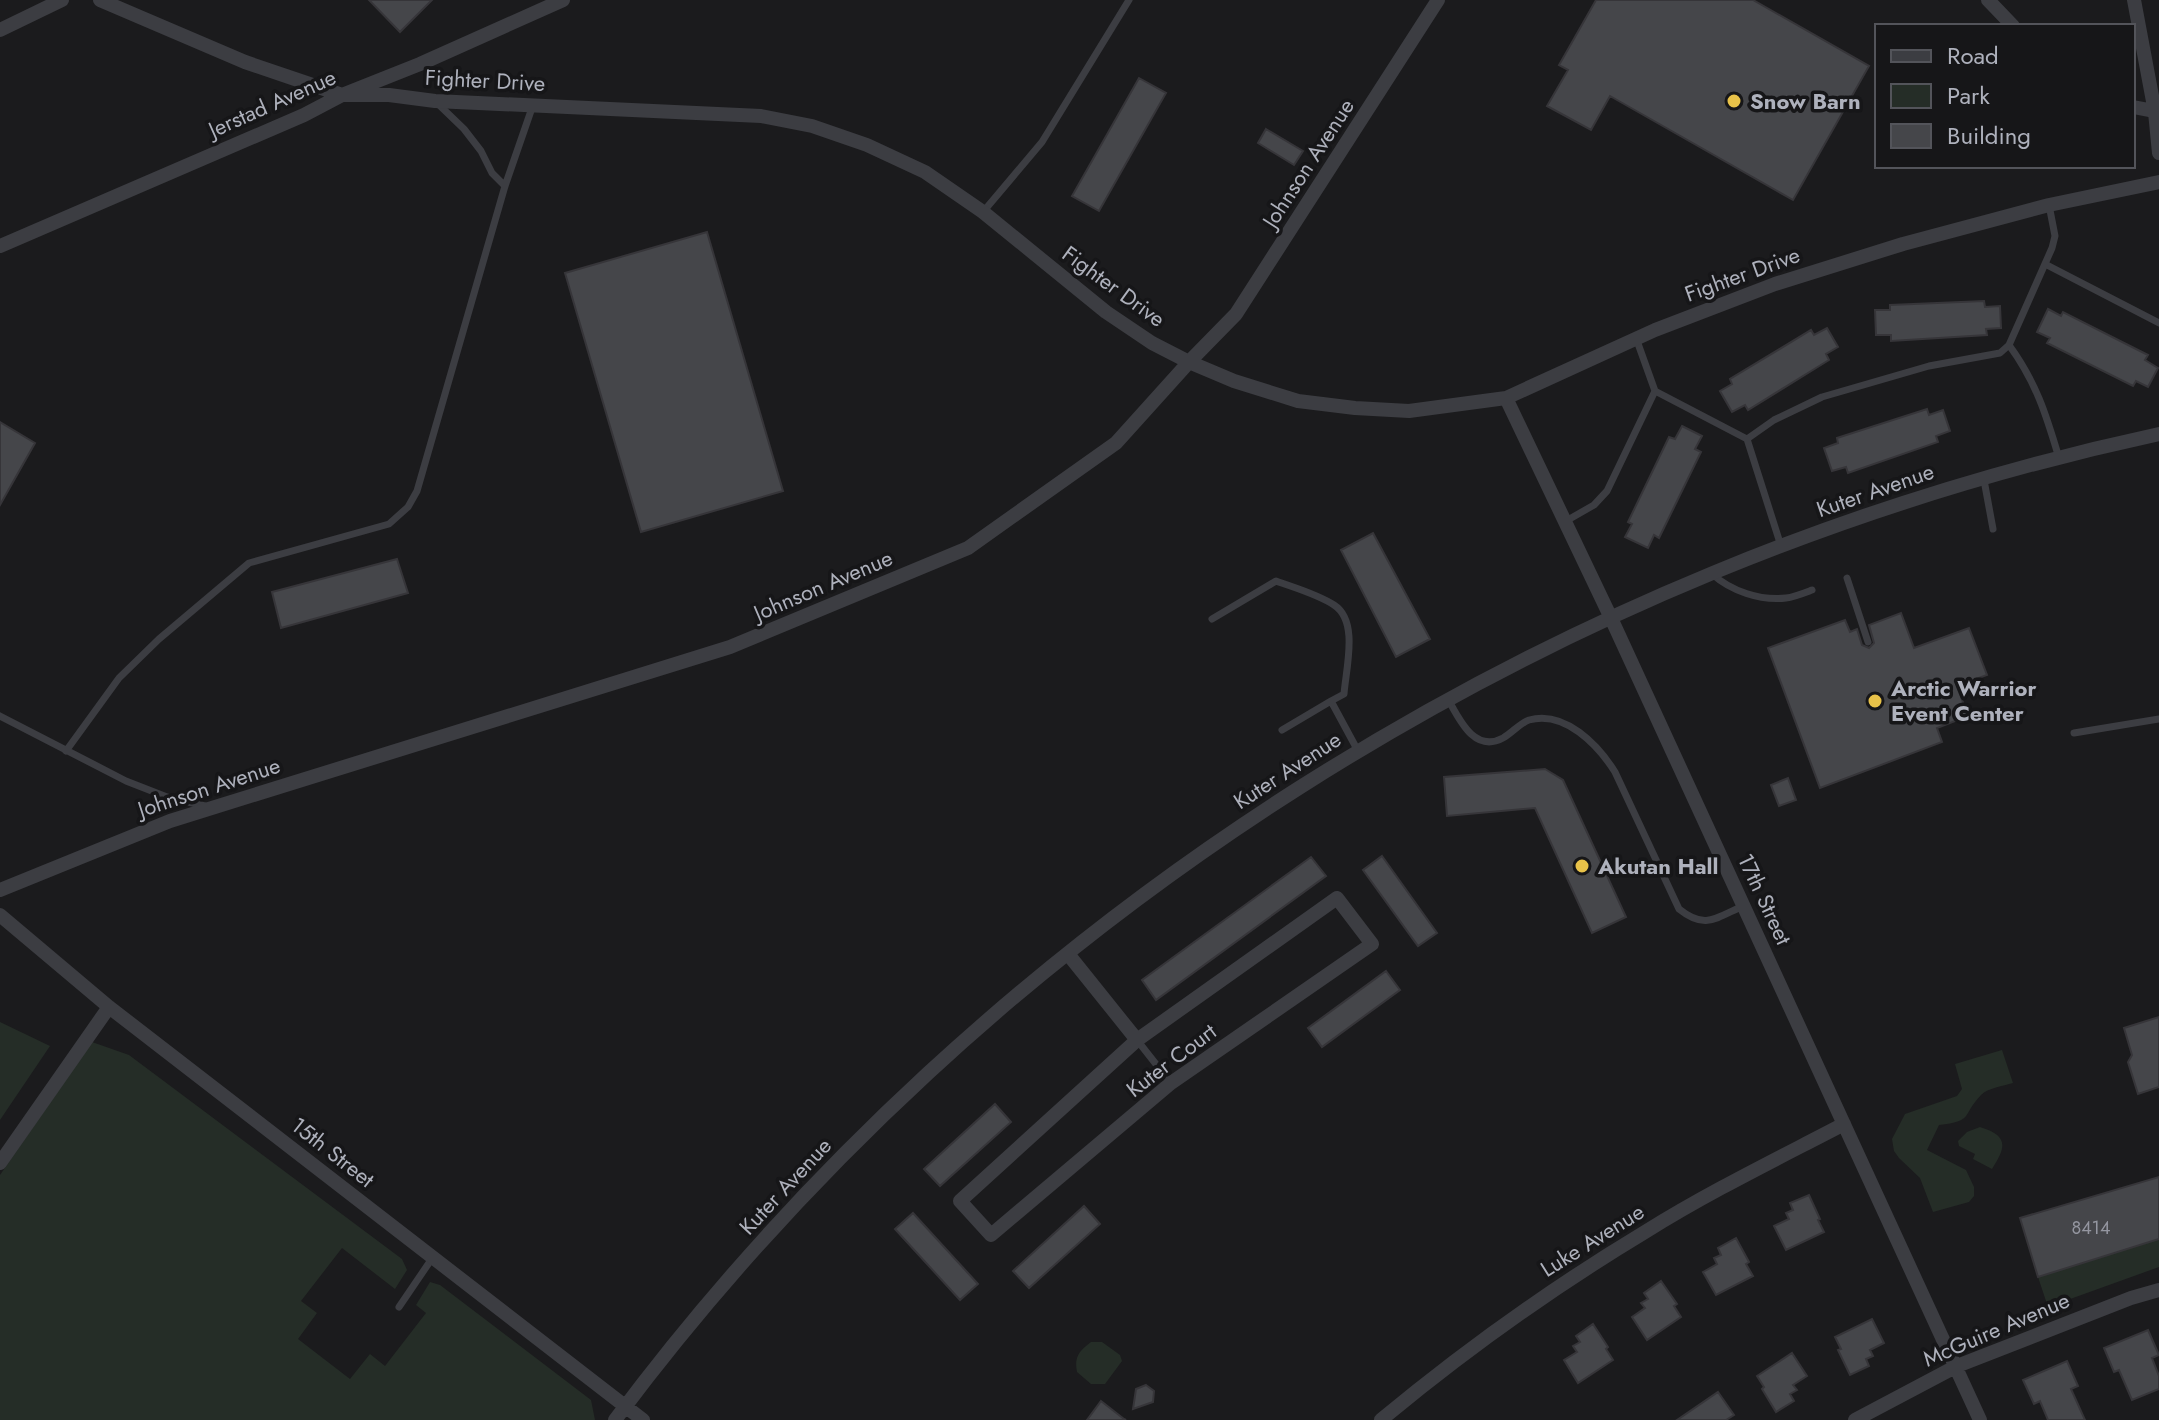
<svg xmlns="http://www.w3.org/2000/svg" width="2159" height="1420" viewBox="0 0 2159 1420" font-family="Jost,sans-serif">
<rect width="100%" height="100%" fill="#1b1b1d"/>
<path fill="#252d27" d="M0 1022 50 1046 0 1120Z
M92 1042 129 1055 402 1259 407 1270 395 1289 342 1248 301 1301 317 1313 298 1339 350 1379 370 1354 385 1366 426 1313 416 1305 430 1282 440 1285 591 1400 595 1420H0V1175Z
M2002 1050 2013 1083C2003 1086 1988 1088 1981 1095 1961 1116 1974 1121 1939 1125L1927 1150 1966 1170 1974 1187V1196L1969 1202 1933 1212 1920 1178 1899 1158 1894 1151 1892 1139 1905 1114 1957 1096 1962 1089 1955 1064Z
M1980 1127C2009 1136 2006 1147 1992 1169L1973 1159 1975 1154 1959 1146 1958 1141 1967 1132Z
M2159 1239V1267L2048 1307 2038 1277Z
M1091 1342H1102L1120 1355 1122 1361 1105 1384H1091L1077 1372C1074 1357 1079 1351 1091 1342Z"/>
<path fill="#45464a" stroke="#363539" stroke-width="2" d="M369 0H432L400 32Z
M1596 0H1753L1869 66 1793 200 1610 96 1591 130 1547 106 1568 70 1559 65Z
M1139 78 1166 93 1099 211 1072 196Z
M1266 129 1303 151 1294 165 1258 143Z
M707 232 783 491 641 532 565 273Z
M1984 301 1985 307 2000 306 2001 328 1986 329 1987 335 1891 341V335H1876L1875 310H1890V305Z
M2048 309 2061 316 2063 312 2148 355 2145 360 2158 368 2148 387 2136 381 2133 386 2047 343 2050 338 2037 332Z
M1827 328 1838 347 1826 354 1829 360 1748 410 1745 405 1732 412 1720 391 1732 384 1730 379 1811 330 1814 335Z
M1927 409 1929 415 1943 410 1950 431 1936 436 1938 442 1848 473 1846 467 1832 471 1824 448 1838 443 1837 438Z
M0 422 35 443 0 505Z
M1682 426 1702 436 1695 449 1701 452 1659 538 1654 535 1648 548 1625 537 1632 524 1628 522 1669 437 1675 439Z
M1373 533 1430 639 1396 657 1341 550Z
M397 559 408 593 281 628 272 592Z
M1901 613 1914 648 1969 628 1987 675 1957 686 1968 716 1937 728 1942 742 1820 788 1768 648 1845 620 1850 632 1857 629 1862 645 1869 648 1874 643 1869 625Z
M1545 769 1563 780 1626 917 1592 933 1535 808 1447 816 1444 777Z
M1788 778 1796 800 1779 806 1771 785Z
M1382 856 1437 933 1418 946 1363 870Z
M1311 857 1326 876 1156 1000 1142 980Z
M1386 971 1400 990 1322 1047 1308 1028Z
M2159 1017V1087L2138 1094 2128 1062 2132 1055 2124 1028Z
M995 1104 1011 1122 940 1186 924 1169Z
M2159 1177V1239L2038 1277 2020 1218Z
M1809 1195 1820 1219 1818 1220 1824 1232 1786 1250 1774 1226 1789 1219 1786 1213 1793 1210 1790 1203Z
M1084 1206 1100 1224 1029 1288 1013 1271Z
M913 1213 978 1284 960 1300 895 1229Z
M1736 1238 1749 1262 1746 1264 1753 1276 1716 1295 1703 1272 1717 1264 1714 1258 1721 1255 1718 1248Z
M1661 1281 1677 1304 1674 1306 1681 1317 1647 1340 1632 1317 1645 1308 1641 1303 1648 1299 1644 1293Z
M1872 1319 1884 1343 1870 1350 1873 1356 1866 1359 1869 1366 1850 1375 1838 1350 1841 1349 1835 1337Z
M1593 1324 1608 1347 1606 1349 1613 1360 1578 1383 1564 1360 1577 1352 1573 1346 1580 1342 1576 1336Z
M2148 1330 2159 1355 2152 1358 2159 1376V1389L2132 1400 2119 1370 2114 1372 2104 1348Z
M1792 1353 1807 1376 1793 1385 1797 1390 1790 1394 1794 1401 1776 1412 1762 1389 1764 1387 1757 1376Z
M2067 1361 2078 1386 2071 1389 2085 1420H2048L2040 1401 2034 1404 2023 1380Z
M1146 1385 1154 1391 1153 1402 1133 1409 1136 1389Z
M1718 1392 1734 1415 1726 1420H1677Z
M1101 1401 1124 1419 1126 1420H1087Z"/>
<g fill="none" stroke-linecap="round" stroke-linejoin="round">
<path stroke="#3c3d42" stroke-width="7" d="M436 102 464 129 481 151 492 173 505 186
M983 212 1042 142 1129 0
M2045 264 2159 323
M1636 338 1655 391 1747 439
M2009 345C2036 382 2046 414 2059 458
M1984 480 1993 529
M1566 521 1594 505 1607 491 1655 391
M1781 546 1747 439 1774 420 1822 397 1929 366 2000 353 2009 345 2052 248 2055 236 2049 205
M1712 574C1731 591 1760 601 1786 598 1794 597 1804 593 1812 590
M1847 578 1868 642
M1212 619 1276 581C1295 588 1317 594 1334 605 1359 621 1346 668 1344 694L1331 701
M1449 701C1460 721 1475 753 1503 738 1512 733 1520 723 1529 720 1565 710 1598 745 1615 772L1679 909C1705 930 1716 918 1743 906
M0 716 126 781 167 797 205 806
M1282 730 1331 701 1358 751
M2074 733 2159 719
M66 751 119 678 159 639 249 563 389 524 408 507 417 491 505 186 533 105
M1137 1040 1170 1082
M399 1307 433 1257"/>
<path stroke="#3c3d42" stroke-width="14" d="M100 0 245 62 342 95H389L435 101 761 116 812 126 867 145 925 172 983 212 1106 312 1152 343 1189 362 1234 381 1298 401 1355 408 1409 411 1506 398 1655 330 1775 284 1903 244 2049 205 2159 182
M1988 0 2013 26
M2134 0 2155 112 2159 153
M0 30 62 0
M2133 107 2159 112
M0 246 304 115 342 95 420 64 563 0
M1506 398 1611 618 1980 1420
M0 890 170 821 730 647 968 548 1116 443 1189 362 1236 314 1438 0
M1337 898 1372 944 1171 1083 991 1235 960 1201 1137 1040Z
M0 915 109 1007 643 1420
M1068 954 1137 1040
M0 1163 109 1007
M615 1420C989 919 1549 565 2159 434
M1381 1420C1464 1351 1552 1288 1645 1232 1709 1192 1777 1159 1844 1124
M1855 1420 1957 1366 2131 1298 2159 1290"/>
</g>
<g fill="#e8c249" stroke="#161618" stroke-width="3">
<circle cx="1734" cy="101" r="8"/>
<circle cx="1875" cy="701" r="8"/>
<circle cx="1582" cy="866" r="8"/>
</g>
<g text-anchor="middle" stroke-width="7" stroke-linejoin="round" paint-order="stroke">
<g font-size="18" fill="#9496a0">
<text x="2091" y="1234">8414</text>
</g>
<g font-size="22" fill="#aeb1bc" stroke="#161618">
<text transform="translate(485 80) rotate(3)" y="8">Fighter Drive</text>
<text transform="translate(272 103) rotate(-24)" y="8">Jerstad Avenue</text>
<text transform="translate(1308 163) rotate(-57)" y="8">Johnson Avenue</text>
<text transform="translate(1742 274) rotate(-20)" y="8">Fighter Drive</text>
<text transform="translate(1114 286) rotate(36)" y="8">Fighter Drive</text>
<text transform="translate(1875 490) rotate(-19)" y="8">Kuter Avenue</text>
<text transform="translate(823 585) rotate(-23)" y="8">Johnson Avenue</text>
<text transform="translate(1287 770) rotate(-33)" y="8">Kuter Avenue</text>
<text transform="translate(209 787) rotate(-18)" y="8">Johnson Avenue</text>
<text transform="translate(1765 899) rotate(65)" y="8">17th Street</text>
<text transform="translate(1171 1060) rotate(-37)" y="8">Kuter Court</text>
<text transform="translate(333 1152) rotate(38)" y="8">15th Street</text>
<text transform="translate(785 1186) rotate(-47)" y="8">Kuter Avenue</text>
<text transform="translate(1592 1240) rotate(-32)" y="8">Luke Avenue</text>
<text transform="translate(1996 1329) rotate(-23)" y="8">McGuire Avenue</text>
</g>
<g font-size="22" font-weight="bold" fill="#aeb1bc" stroke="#161618" text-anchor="start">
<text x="1750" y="109">Snow Barn</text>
<text x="1891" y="696">Arctic Warrior<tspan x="1891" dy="25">Event Center</tspan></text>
<text x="1598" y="874">Akutan Hall</text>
</g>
</g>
<rect x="1875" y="24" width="260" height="144" fill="#161618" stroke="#53545a" stroke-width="2"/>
<rect x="1891" y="50" width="40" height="12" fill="#3c3d42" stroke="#53545a" stroke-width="2"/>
<text x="1947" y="64" font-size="24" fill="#aeb1bc">Road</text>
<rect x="1891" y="84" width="40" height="24" fill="#252d27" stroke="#53545a" stroke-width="2"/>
<text x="1947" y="104" font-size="24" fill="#aeb1bc">Park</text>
<rect x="1891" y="124" width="40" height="24" fill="#45464a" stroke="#53545a" stroke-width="2"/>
<text x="1947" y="144" font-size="24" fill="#aeb1bc">Building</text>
</svg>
